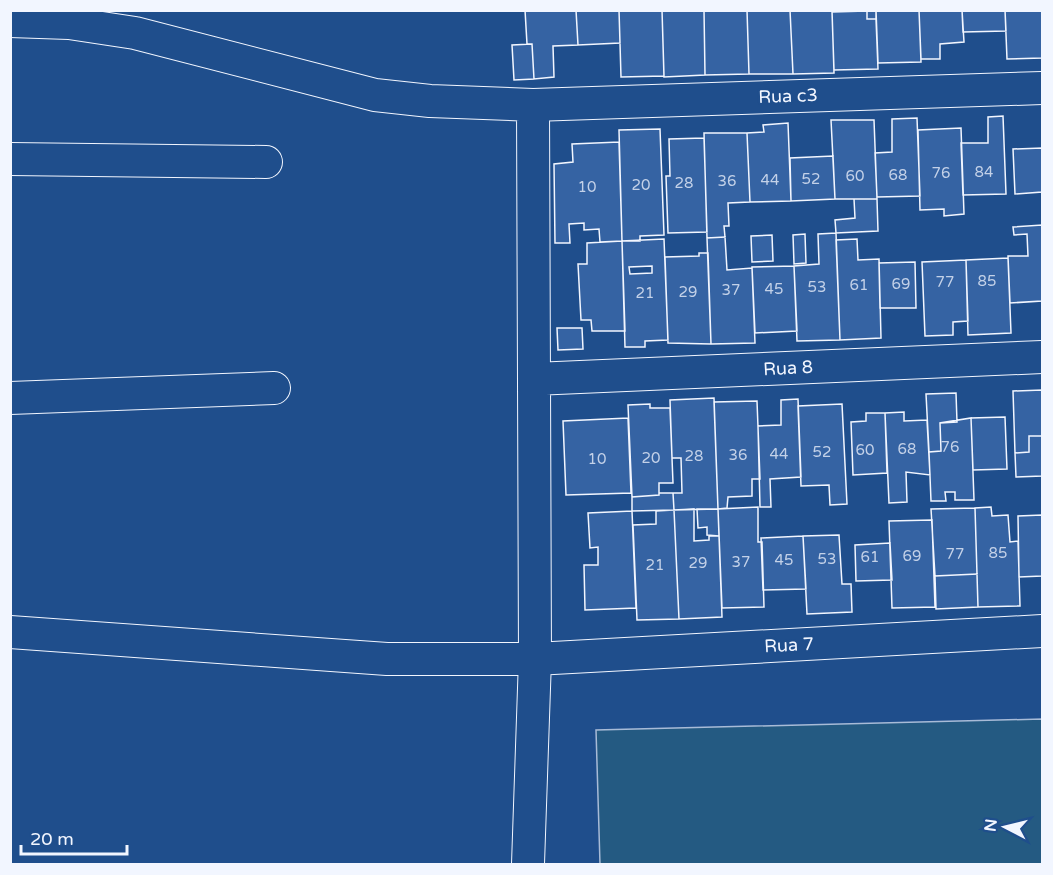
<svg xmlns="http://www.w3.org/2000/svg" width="1053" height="875" viewBox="0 0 1053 875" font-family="'Varela Round',sans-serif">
<rect width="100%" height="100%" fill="#1f4e8c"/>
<path fill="#245a82" stroke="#a8bbd7" stroke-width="1.5" d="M1042 719V864H600L596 730Z"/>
<path fill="#3563a3" stroke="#f2f6ff" stroke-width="1.5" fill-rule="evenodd" d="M525 10H576L578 45 553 46 554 77 534 79 532 44H527Z
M576 10H619L620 43 578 45Z
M619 10H662L664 76 621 77Z
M662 10H704L705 75 664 77Z
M704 10H747L749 74 705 75Z
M747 10H790L793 74H749Z
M790 10H832L834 73 793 74Z
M832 10H876V19H867V11Z
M876 10H919L921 62 878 63Z
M919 10H962L964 42 940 44V59H921Z
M962 10H1005L1006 31 963 32Z
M1005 10H1042V58L1007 59Z
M867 11V19H876L878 69 834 70 832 12Z
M532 44 534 79 514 80 512 45Z
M1003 116 1006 194 963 195 961 143H988V117Z
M917 118 920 196 877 197 875 153 892 152V119Z
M831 120H874L877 199H835Z
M788 123 791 201 750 202 747 133 764 132 763 125Z
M961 128 964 214 944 216V209L920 210 918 130Z
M660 129 664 235 640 236V241H622L619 130Z
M704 133H747L750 202 728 203 729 226H724L725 237 707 238Z
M704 138 707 232 668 233 666 176H670L669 139Z
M619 142 622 241 600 242 599 229 584 230V223L569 224 570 243H555L554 164 573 162 572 144Z
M1042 148V192L1015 194 1013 149Z
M833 156 835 199 791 201 790 158Z
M854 199H877L878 231 836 233 835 220 855 218Z
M1042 225V301L1010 303 1008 256H1028L1027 234 1014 235 1013 227Z
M836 233 840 340 797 341 794 266 819 264 818 234Z
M805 234 806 263 794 264 793 235Z
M772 235 773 261 752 262 751 236Z
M725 237 727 270 752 268 755 343 711 344 707 238Z
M664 239 668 340 645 341V347H625L622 241ZM652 266V273L630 274 629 267Z
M857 239 858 260 879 259 881 338 840 340 836 240Z
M622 241 625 331H592L591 320H581L578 264H587V243Z
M699 253H708L711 344 668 343 665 257 699 256Z
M1008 258 1011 333 968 335 966 260Z
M966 260 968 321 953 322V335L925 336 922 262Z
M915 262 916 308H880L879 263Z
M794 266 797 331 755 333 752 267Z
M557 328H582L583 349 558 350Z
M1042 390V436H1029V452L1015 453 1013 391Z
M956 393 957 422 940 423 941 451 929 452 926 394Z
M714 398 718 509 674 510 673 493H682L681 458H672L670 400Z
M798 399 801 477 770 479 771 507H760L758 426 781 425V400Z
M757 401 760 479H752V496L728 497 727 508 718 509 714 402Z
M650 404V408H670L673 483H659V495L632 497 628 405Z
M842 404 847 504 830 505 829 485 801 486 798 406Z
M904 412V421L927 420 930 475 906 472 907 502 889 503 885 413Z
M866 413H885L887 473 853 475 851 422 866 421Z
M1005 417 1007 469 973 470 971 418Z
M628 418 631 493 566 495 563 421Z
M971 418 974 500H955V492H945L946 501H931L929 452 941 451 940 423Z
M1029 436H1042V476L1016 477 1015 453 1029 452Z
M659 493H673L674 510 632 511V497L659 495Z
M758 507V542H762L764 607 722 608 718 509Z
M991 507 992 516 1008 515 1010 542 1018 541 1020 606 978 607 975 508Z
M975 508 977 574 935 576 931 509Z
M694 509V541L709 540V536H719L722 617 679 619 674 510Z
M697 509H718L719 536 707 535V527L698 528Z
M674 510 679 619 637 620 633 525 656 524V511Z
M632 511 636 608 585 610 584 565H598V547L590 548 588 513Z
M1042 515V576L1019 577 1018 516Z
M932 520 935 607 892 608 889 521Z
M839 535 842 584H851L852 612 807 614 803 536Z
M803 536 806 589 763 590 761 538Z
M890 543 892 580 856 581 855 545Z
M977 574 978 607 936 609 935 576Z"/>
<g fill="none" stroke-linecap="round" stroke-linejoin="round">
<g stroke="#f2f6ff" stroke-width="34">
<path id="minor" d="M10 21 69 23 135 33 375 95 430 101 533 105 1042 88
M10 159 266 162
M534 379 1042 357
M10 398 274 388
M10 632 387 659H535L1042 631
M528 864 535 659 533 105"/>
</g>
<use href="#minor" stroke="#1f4e8c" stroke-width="32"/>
</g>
<g text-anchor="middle" stroke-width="4.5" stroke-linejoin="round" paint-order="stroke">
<g font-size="15" fill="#c3d1e8">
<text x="984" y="177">84</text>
<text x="941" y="178">76</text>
<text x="898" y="180">68</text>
<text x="855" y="181">60</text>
<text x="811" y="184">52</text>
<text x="770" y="185">44</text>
<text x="727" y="186">36</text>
<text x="684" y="188">28</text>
<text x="641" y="190">20</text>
<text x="587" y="192">10</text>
<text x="987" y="286">85</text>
<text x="945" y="287">77</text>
<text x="901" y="289">69</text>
<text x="859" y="290">61</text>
<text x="817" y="292">53</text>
<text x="774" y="294">45</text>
<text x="731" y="295">37</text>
<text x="688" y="297">29</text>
<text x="645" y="298">21</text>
<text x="950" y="452">76</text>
<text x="907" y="454">68</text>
<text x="865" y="455">60</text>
<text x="822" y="457">52</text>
<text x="779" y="459">44</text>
<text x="738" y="460">36</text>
<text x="694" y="461">28</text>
<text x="651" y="463">20</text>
<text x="597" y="464">10</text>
<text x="998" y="558">85</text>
<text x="955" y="559">77</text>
<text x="912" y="561">69</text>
<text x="870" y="562">61</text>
<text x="827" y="564">53</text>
<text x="784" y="565">45</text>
<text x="741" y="567">37</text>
<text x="698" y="568">29</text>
<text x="655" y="570">21</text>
</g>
<g font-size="18" fill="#f2f6ff" stroke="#1f4e8c">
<text transform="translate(788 96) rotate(-2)" y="6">Rua c3</text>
<text transform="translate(788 368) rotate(-3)" y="6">Rua 8</text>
<text transform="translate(789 645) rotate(-3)" y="6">Rua 7</text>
</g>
</g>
<rect width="1053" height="875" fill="none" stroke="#f2f6ff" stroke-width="24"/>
<g transform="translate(1005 827) rotate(277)" stroke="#1f4e8c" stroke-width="4.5" paint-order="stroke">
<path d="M0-4.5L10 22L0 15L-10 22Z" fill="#f2f6ff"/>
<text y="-9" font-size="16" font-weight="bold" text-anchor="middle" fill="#f2f6ff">N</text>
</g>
<path d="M21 845v9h106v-9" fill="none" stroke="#f2f6ff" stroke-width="3"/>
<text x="30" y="845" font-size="18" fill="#f2f6ff" stroke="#1f4e8c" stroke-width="4.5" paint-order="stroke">20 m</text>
</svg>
